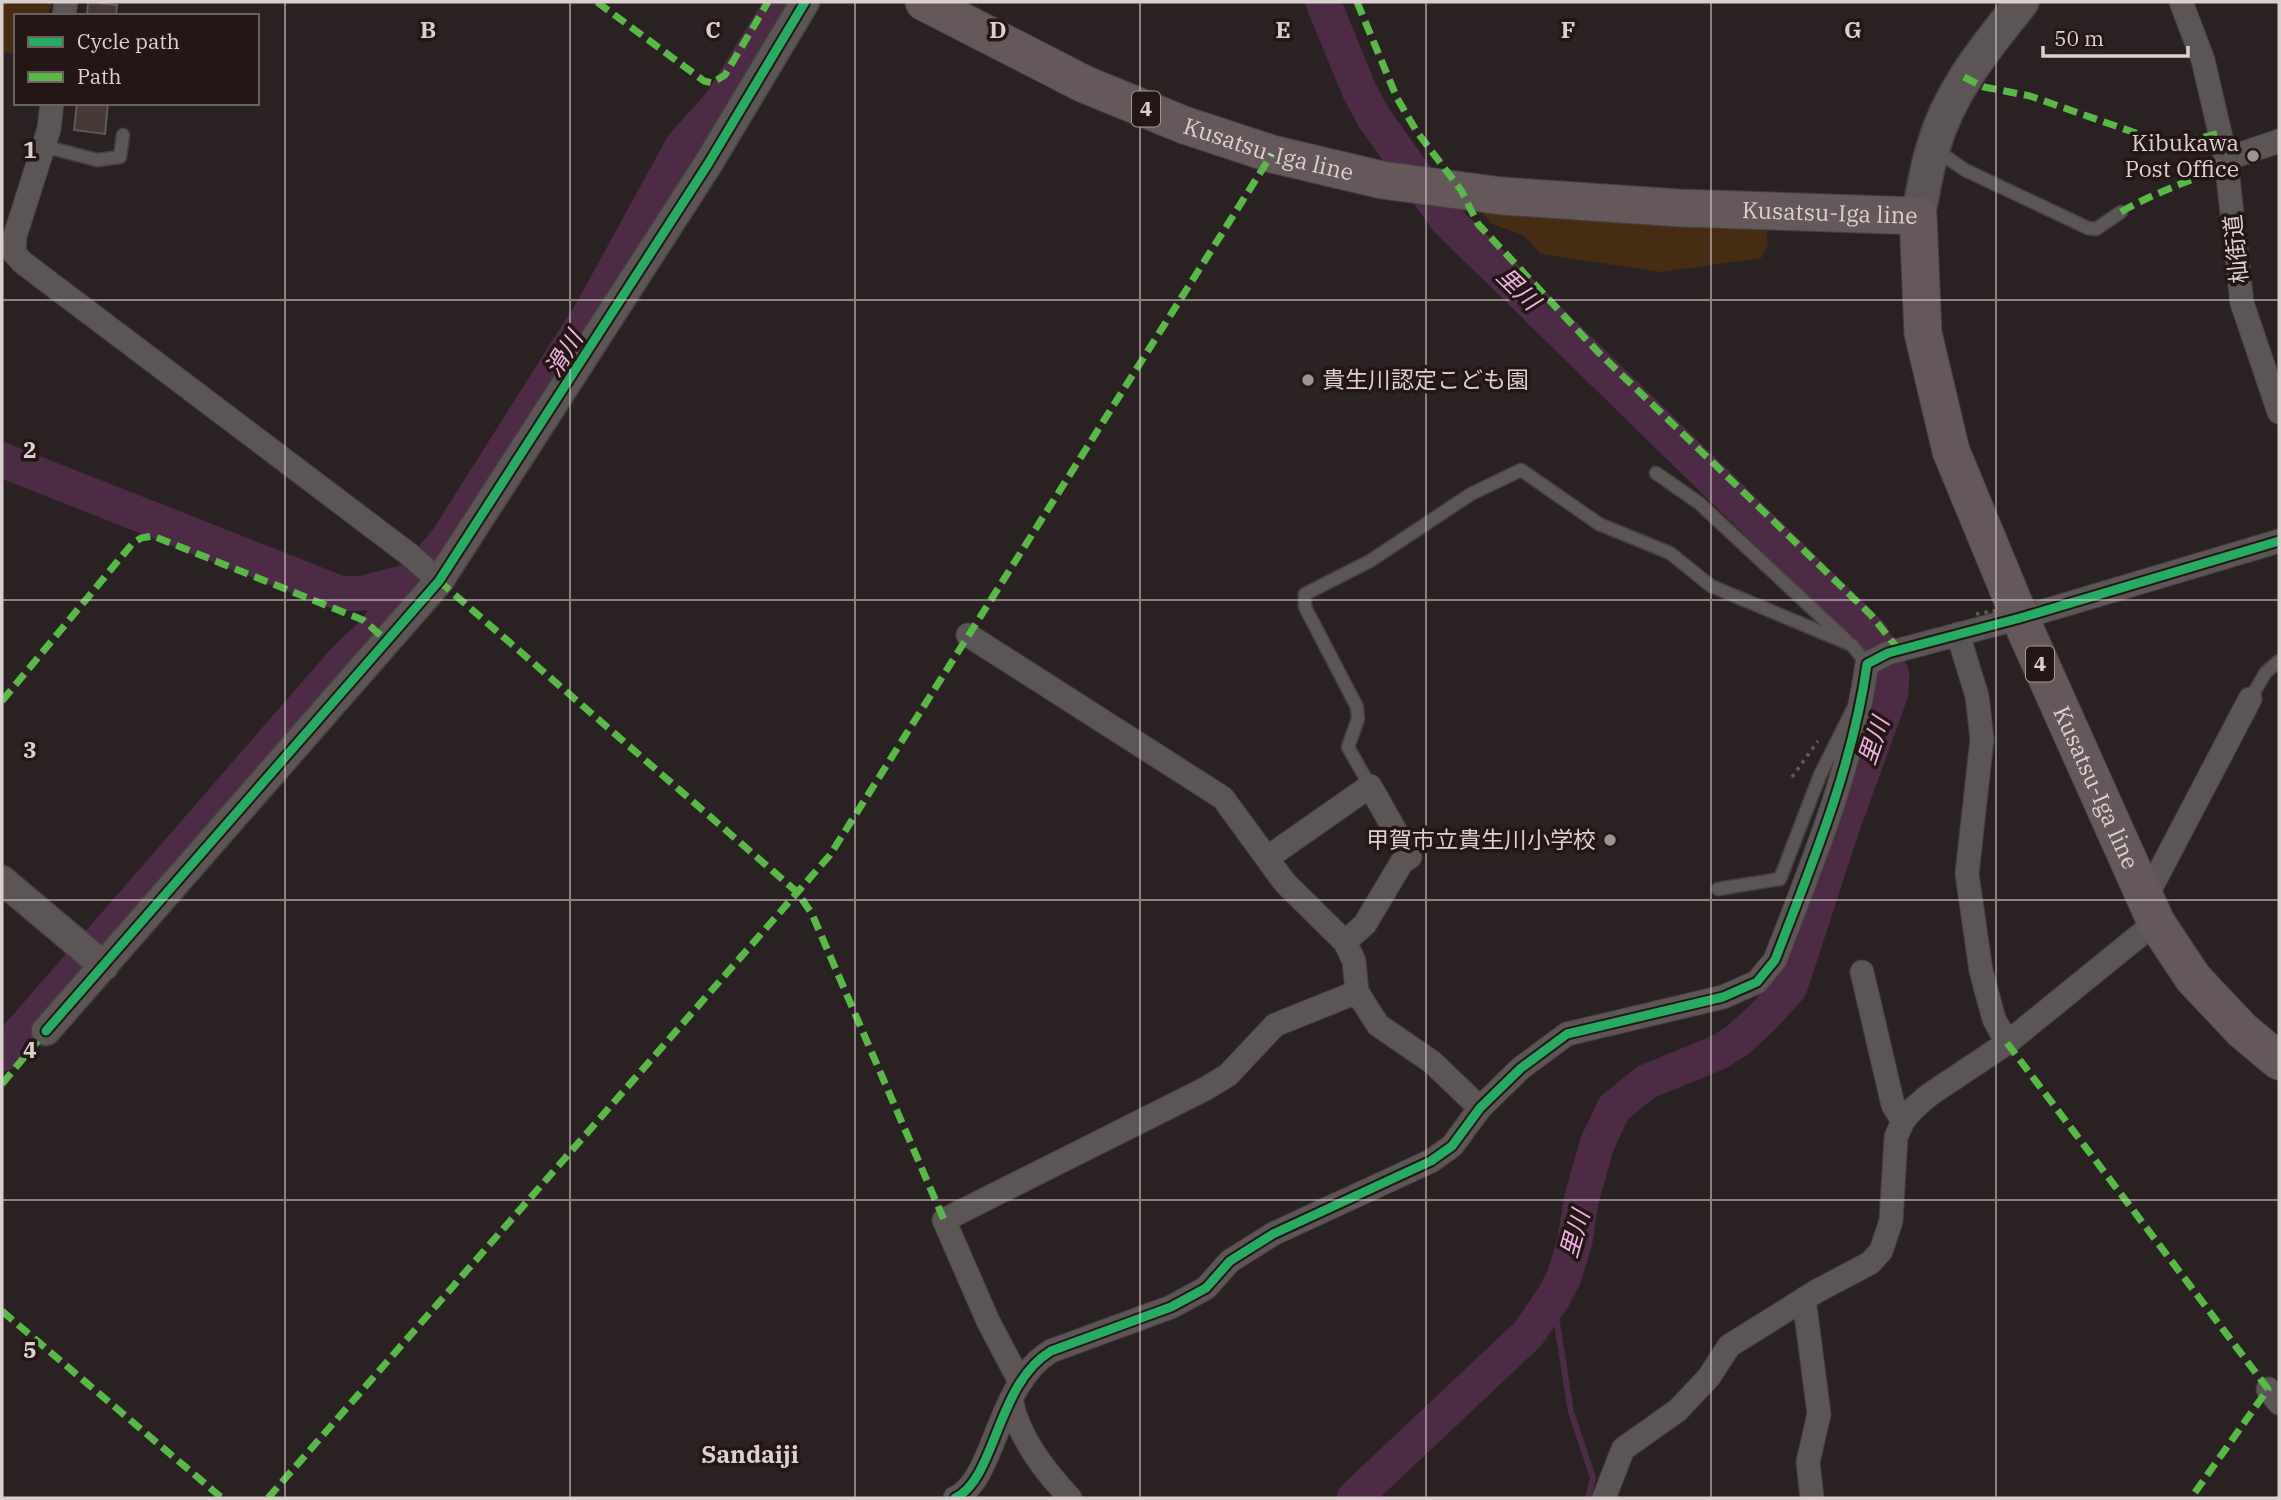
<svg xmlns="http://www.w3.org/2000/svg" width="2281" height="1500" font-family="'IBM Plex Serif','Noto Sans JP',serif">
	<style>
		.green { fill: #452c12 }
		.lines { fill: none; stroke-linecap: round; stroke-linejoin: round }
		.stream { stroke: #4d2a45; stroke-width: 6 }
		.river { stroke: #4d2a45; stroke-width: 35 }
		.building { fill: #463936; stroke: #615a58; stroke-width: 2 }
		.service-casing { stroke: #473f3f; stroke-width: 15 }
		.minor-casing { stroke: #473f3f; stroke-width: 25 }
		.tertiary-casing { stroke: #473f3f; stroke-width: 31 }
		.secondary-casing { stroke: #473f3f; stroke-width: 36 }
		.primary-casing { stroke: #473f3f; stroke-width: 39 }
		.path { stroke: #605a5a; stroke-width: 3.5; stroke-dasharray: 3.5 5; stroke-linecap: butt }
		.service { stroke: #5c5555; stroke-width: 12 }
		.minor { stroke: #5c5555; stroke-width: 23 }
		.tertiary { stroke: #5c5555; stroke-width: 28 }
		.secondary { stroke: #5c5555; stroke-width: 33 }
		.primary { stroke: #64585b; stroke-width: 37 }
		.path-bridge { stroke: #605a5a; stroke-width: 3.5; stroke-dasharray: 3.5 5; stroke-linecap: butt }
		.quiet { stroke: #58b947; stroke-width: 7; stroke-dasharray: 14 7; stroke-linecap: butt }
		.cycleway-casing { stroke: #241615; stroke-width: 13 }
		.cycleway { stroke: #26ab63; stroke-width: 9 }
		.grid { fill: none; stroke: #dbd0cf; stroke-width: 2; stroke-opacity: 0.55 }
		.poi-dot { fill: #9d9392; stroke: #241615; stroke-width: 2.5 }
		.labels { text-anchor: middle; stroke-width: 7; stroke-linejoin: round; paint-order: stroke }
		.shield { fill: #241615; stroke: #a49897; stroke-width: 2 }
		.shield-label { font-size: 21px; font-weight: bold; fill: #dbd0cf }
		.poi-label { font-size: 23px; fill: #dbd0cf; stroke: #241615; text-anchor: end }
		.street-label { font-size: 23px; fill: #dbd0cf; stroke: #241615 }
		.water-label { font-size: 24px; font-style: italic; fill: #f0afe2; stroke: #241615 }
		.neighbourhood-label { font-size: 24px; font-weight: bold; fill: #dbd0cf; stroke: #241615 }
		.grid-label { font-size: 23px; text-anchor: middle; font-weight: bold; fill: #dbd0cf; stroke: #241615; stroke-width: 7; stroke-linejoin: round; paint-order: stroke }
	</style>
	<rect width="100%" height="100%" fill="#2a2222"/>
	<!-- green -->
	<path class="green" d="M 2,2 L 52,2 L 48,16 L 16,16 L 16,54 L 2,52 Z
		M 1480,210 L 1766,226 L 1768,245 L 1761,258 L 1661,272 L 1541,254 L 1523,235 L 1492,224 Z"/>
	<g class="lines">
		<!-- stream -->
		<path class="stream" d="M 1553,1298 L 1571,1412 L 1593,1478 L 1588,1498"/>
		<!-- river -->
		<path class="river" d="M 1323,2 L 1359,90 L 1374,118 L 1447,220 L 1871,634 L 1892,675 L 1891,693 L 1842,828 L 1790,987 L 1764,1016 L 1738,1040 L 1719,1052 L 1646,1082 L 1614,1108 L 1597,1144 L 1581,1201 L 1575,1241 L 1564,1277 L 1553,1298 L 1528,1334 L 1354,1498
			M 2,460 L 342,594 L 364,593 L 413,580 L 447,540 L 593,309 L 683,145 L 721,103 L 783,2
			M 2,1054 L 347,657 L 373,633 L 413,580"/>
	</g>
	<!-- building -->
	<path class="building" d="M 88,2 L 117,5 L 116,16 L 87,16 Z
		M 77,103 L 108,103 L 105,134 L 74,130 Z"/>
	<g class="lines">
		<!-- service casing -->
		<g class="service-casing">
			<path id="service" d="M 43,146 L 97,160 L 120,157 L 123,135
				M 1936,150 L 1965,170 L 2088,228 L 2096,229 L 2121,212
				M 1656,473 L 1699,503 L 1846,640
				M 2250,699 L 2266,672 L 2279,661
				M 1370,786 L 1348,747 L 1358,719 L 1357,707 L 1305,607 L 1305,594 L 1370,561 L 1471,494 L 1521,470 L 1599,524 L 1670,553 L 1711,586 L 1852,645 L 1867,664
				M 1718,889 L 1780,879 L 1820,775 L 1853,709"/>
		</g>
		<!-- minor casing -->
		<g class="minor-casing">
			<path id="minor" d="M 2181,2 L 2203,60 L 2226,159 L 2242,303 L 2279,412
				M 64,16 L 66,2
				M 52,103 L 49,129 L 15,236 L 14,253 L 22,262 L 410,555 L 439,581
				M 2226,159 L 2279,141
				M 1958,634 L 1977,696 L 1982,739 L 1967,874 L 1981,971 L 1994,1019 L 2007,1043
				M 968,635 L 1223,798 L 1285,883 L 1345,942 L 1354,961 L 1357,992 L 1378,1025 L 1432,1062 L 1480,1108
				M 1267,858 L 1370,786 L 1410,857 L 1402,862 L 1365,924 L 1345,942
				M 2140,890 L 2153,884 L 2250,699
				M 1862,972 L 1893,1105 L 1903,1121
				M 1804,1299 L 1819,1414 L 1808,1462 L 1812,1498
				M 1019,1380 L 988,1321 L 944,1220 L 1205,1089 L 1228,1075 L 1275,1025 L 1357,992
				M 2268,1389 L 2279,1403
				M 1011,1399 C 1018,1437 1044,1470 1070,1498
				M 955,1498 C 996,1479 996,1384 1051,1351 L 1171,1307 L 1206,1288 L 1230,1261 L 1273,1234 L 1431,1161 L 1452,1146 L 1480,1108 L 1521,1068 L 1567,1034 L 1723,997 L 1757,982 L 1775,960 C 1812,864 1853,766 1867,664 L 1888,653 L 2020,618 L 2279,541
				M 1604,1498 L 1623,1449 L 1678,1410 L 1709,1377 L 1729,1346 L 1817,1291 L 1870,1263 L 1881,1251 L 1891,1221 L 1896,1137 L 1903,1121 L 1913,1109 L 1929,1095 L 2007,1043 L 2156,922"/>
		</g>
		<!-- tertiary casing -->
		<g class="tertiary-casing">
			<path id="tertiary" d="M 2,880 L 104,966
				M 46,1031 L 439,581 L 708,164 L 805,2"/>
		</g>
		<!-- secondary casing -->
		<g class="secondary-casing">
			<path id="secondary" d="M 1918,216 C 1923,194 1926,170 1933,148 C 1949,91 1986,47 2022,2"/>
		</g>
		<!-- primary casing -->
		<g class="primary-casing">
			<g id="primary">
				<path id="s1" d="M 924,2 L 1084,84 L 1184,125 L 1272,154 L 1382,180 L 1502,196 L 1680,208 L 1918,216 L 1923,333 L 1951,451 L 2020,618 L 2156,922 L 2193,978 L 2242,1030 L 2279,1061"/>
			</g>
		</g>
		<!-- path -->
		<path class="path" d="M 1792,777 L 1818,741"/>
		<!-- service -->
		<use href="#service" class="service"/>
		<!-- minor -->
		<use href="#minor" class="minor"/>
		<!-- tertiary -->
		<use href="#tertiary" class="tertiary"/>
		<!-- secondary -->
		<use href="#secondary" class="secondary"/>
		<!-- primary -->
		<use href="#primary" class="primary"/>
		<!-- path-bridge -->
		<path class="path-bridge" d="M 1976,614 L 2027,605"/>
		<!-- quiet -->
		<path class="quiet" d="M 597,2 L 704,81 L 712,83 L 725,75 L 768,2
			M 1357,2 L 1397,98 L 1417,132 L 1461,190 L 1478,224 L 1598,352 L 1871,615 L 1899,650
			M 1964,77 L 1984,87 L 2030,96 L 2170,145 L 2221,133
			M 2121,212 C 2155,192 2191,181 2227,165
			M 439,581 L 797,892 L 812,914 L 944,1220
			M 2,701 L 132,544 L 141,538 L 153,536 L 363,620 L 386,640
			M 2007,1043 L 2268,1389 L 2191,1498
			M 2,1084 L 46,1031
			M 2,1311 L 222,1498
			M 268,1498 L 830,855 L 1272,154"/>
		<!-- cycleway casing -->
		<g class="cycleway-casing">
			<path id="cycleway" d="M 46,1031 L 439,581 L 708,164 L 805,2
				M 955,1498 C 996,1479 996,1384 1051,1351 L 1171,1307 L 1206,1288 L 1230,1261 L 1273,1234 L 1431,1161 L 1452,1146 L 1480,1108 L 1521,1068 L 1567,1034 L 1723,997 L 1757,982 L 1775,960 C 1812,864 1853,766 1867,664 L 1888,653 L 2020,618 L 2279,541"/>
		</g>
		<!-- cycleway -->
		<use href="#cycleway" class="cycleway"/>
	</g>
	<!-- grid -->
	<path class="grid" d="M 285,2 L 285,1498M 570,2 L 570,1498M 855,2 L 855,1498M 1140,2 L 1140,1498M 1426,2 L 1426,1498M 1711,2 L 1711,1498M 1996,2 L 1996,1498M 2,300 L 2279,300M 2,600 L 2279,600M 2,900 L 2279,900M 2,1200 L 2279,1200"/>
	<!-- markers -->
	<g class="poi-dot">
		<circle cx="2253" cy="156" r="7"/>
		<circle cx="1308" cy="380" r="7"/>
		<circle cx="1610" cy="840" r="7"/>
	</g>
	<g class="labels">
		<!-- shield labels -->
		<g class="shield">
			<rect x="1132" y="91.5" width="28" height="35" rx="5"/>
			<rect x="2026" y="646.5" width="28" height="35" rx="5"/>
		</g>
		<g class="shield-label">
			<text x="1146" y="116">4</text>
			<text x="2040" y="671">4</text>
		</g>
		<!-- poi labels -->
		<g class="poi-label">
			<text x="2239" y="151">Kibukawa<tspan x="2239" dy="26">Post Office</tspan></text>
			<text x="1322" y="388" text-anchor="start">貴生川認定こども園</text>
			<text x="1596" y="848">甲賀市立貴生川小学校</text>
		</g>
		<!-- street labels -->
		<g class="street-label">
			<text dy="8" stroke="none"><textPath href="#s1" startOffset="376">Kusatsu-Iga line</textPath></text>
			<text dy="8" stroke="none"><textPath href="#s1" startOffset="943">Kusatsu-Iga line</textPath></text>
			<text transform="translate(2236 249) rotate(-96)" y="8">杣街道</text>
			<text dy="8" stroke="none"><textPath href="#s1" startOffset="1636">Kusatsu-Iga line</textPath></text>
		</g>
		<!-- water labels -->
		<g class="water-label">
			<text transform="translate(1518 289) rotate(44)" y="8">里川</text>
			<text transform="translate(564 354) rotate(-58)" y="8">滑川</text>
			<text transform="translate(1874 741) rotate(-71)" y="8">里川</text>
			<text transform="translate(1575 1234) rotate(-74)" y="8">里川</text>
		</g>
		<!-- neighbourhood labels -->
		<g class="neighbourhood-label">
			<text x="750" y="1463">Sandaiji</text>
		</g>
	</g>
	<g class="grid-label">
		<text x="428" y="38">B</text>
		<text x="713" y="38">C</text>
		<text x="998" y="38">D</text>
		<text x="1283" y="38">E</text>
		<text x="1568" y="38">F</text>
		<text x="1853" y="38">G</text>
		<text x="30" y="158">1</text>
		<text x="30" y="458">2</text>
		<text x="30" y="758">3</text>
		<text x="30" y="1058">4</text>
		<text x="30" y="1358">5</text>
	</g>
	<!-- border -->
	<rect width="2281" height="1500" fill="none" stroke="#dbd0cf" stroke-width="7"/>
	<!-- legend -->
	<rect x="14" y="14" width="245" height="91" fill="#241615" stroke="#6d605f" stroke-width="2"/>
	<rect x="28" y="37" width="35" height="10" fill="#26ab63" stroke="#6d605f" stroke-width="2"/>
	<text x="77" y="49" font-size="21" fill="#dbd0cf">Cycle path</text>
	<rect x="28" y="72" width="35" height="10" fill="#58b947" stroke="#6d605f" stroke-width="2"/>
	<text x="77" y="84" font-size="21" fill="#dbd0cf">Path</text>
	<!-- scale -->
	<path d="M2043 46v10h145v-10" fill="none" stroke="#dbd0cf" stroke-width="3.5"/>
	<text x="2054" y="46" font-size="21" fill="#dbd0cf" stroke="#241615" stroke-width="5" paint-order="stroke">50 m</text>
</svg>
